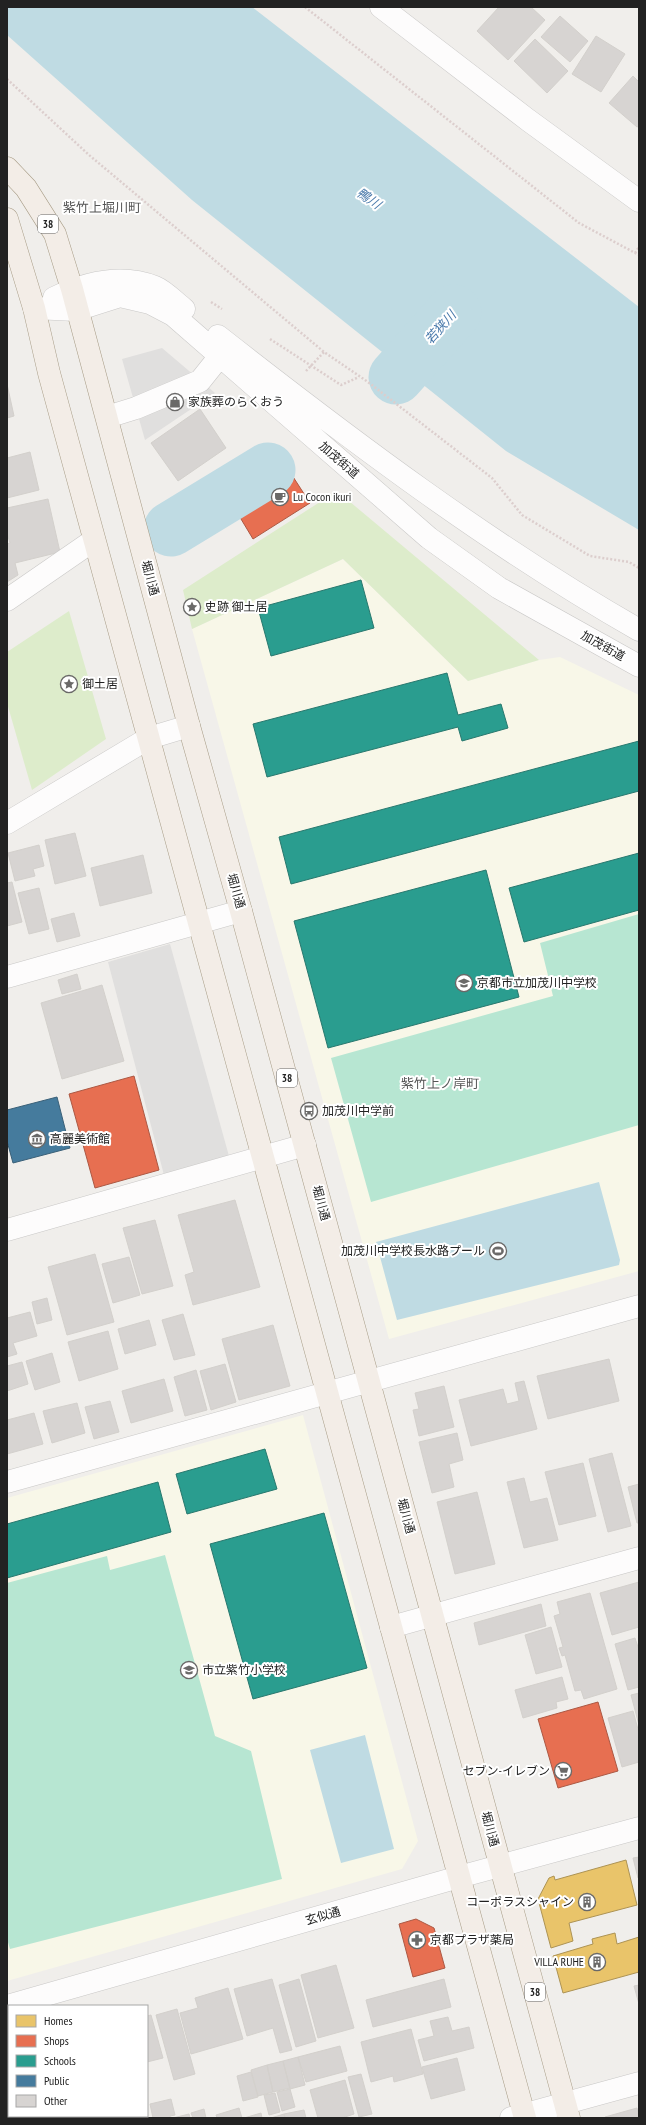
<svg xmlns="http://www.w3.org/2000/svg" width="646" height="2125" font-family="'PT Sans Narrow','Noto Sans JP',sans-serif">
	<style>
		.education { fill: #f8f7e8 }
		.grass { fill: #ddeccb }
		.pitch { fill: #b7e6d2 }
		.parking { fill: #e0dfde }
		.water { fill: #bfdbe3 }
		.homes { fill: #e9c46a; stroke: #ad9354 }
		.shops { fill: #e76f51; stroke: #ac5843 }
		.schools { fill: #2a9d8f; stroke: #28786e }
		.public { fill: #457b9d; stroke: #3a6078 }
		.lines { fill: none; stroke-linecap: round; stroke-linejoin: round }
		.river { stroke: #bfdbe3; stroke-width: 55 }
		.building { fill: #d7d4d2; stroke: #d3d0cc }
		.minor-casing { stroke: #c9c8c7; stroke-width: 23 }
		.major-casing { stroke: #a79c86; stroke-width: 23 }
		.path { stroke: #dccecd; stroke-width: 2.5; stroke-dasharray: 2 2; stroke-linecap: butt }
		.minor { stroke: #fdfcfc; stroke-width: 22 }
		.major { stroke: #f3ede7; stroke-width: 22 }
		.labels { text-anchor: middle; stroke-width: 4; stroke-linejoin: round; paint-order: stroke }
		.shield { fill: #fff; stroke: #646464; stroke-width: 1 }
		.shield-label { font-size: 11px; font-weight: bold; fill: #222 }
		.poi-label { font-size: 12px; fill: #222; stroke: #fff; text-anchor: start }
		.street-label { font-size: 12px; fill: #222; stroke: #fff }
		.water-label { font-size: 13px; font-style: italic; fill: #4a7aab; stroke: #fff }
		.neighbourhood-label { font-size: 13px; fill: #555; stroke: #fff }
	</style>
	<rect width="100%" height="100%" fill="#f0eeeb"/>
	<!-- education -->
	<path class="education" d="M 343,559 L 468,681 L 539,660 L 560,657 L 639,695 L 639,1271 L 389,1339 L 192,629 Z
		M 303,1415 L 418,1841 L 402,1869 L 7,1981 L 7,1498 Z"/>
	<!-- grass -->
	<path class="grass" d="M 337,491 L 539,660 L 468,681 L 343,559 L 192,629 L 183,590 Z
		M 69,611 L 106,739 L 32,790 L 7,703 L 7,652 Z"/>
	<!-- pitch -->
	<path class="pitch" d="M 639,914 L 639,1125 L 371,1202 L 331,1058 L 553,996 L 540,943 Z
		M 165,1555 L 215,1736 L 251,1751 L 282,1879 L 10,1949 L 7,1939 L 7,1583 L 107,1556 L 110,1570 Z"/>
	<!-- parking -->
	<path class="parking" d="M 162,348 L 215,393 L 145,440 L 122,359 Z
		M 170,944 L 229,1156 L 164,1175 L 108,962 Z"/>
	<!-- water -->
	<path class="water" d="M 7,7 L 252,7 L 639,307 L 639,530 L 506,451 L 192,200 L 7,35 Z
		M 599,1182 L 620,1260 L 619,1265 L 397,1320 L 376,1242 Z
		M 365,1735 L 394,1849 L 341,1863 L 310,1750 Z"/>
	<!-- homes -->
	<path class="homes" d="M 626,1860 L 637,1905 L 569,1923 L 573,1941 L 551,1948 L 538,1899 L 549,1878 L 554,1876 L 555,1880 Z
		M 615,1933 L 617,1944 L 639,1937 L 639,1972 L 563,1993 L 553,1956 L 593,1944 L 592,1939 Z"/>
	<!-- shops -->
	<path class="shops" d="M 288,469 L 310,503 L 253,539 L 232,504 Z
		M 134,1076 L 159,1170 L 95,1188 L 69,1094 Z
		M 598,1702 L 618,1771 L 558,1788 L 538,1719 Z
		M 416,1919 L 434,1928 L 445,1968 L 413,1977 L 399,1924 Z"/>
	<!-- schools -->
	<path class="schools" d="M 361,580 L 374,628 L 271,656 L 258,608 Z
		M 447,673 L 458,715 L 501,704 L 508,728 L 462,741 L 458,727 L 267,777 L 253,724 Z
		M 639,741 L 639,791 L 291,884 L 279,837 Z
		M 639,853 L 639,910 L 524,942 L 509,888 Z
		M 486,870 L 519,997 L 328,1048 L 294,921 Z
		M 265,1449 L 277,1489 L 187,1514 L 176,1474 Z
		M 158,1482 L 171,1532 L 7,1578 L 7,1524 Z
		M 324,1513 L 367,1668 L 253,1699 L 210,1544 Z"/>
	<!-- public -->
	<path class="public" d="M 57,1097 L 70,1148 L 13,1163 L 7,1141 L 7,1110 Z"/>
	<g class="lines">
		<!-- river -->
		<path class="river" d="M 396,377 L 454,312
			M 171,529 L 268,470"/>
	</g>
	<!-- building -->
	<path class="building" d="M 499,7 L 531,7 L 545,20 L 508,60 L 477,31 Z
		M 560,16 L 588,41 L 570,62 L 541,37 Z
		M 596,36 L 625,54 L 601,92 L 572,74 Z
		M 535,39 L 568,71 L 547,93 L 514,61 Z
		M 633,76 L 639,82 L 639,126 L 637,127 L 609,103 Z
		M 7,384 L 14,416 L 7,418 Z
		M 200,409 L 226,448 L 178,481 L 151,443 Z
		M 30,452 L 39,490 L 7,498 L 7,458 Z
		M 48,499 L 60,552 L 15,563 L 18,575 L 7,582 L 7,544 L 10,543 L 7,533 L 7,508 Z
		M 75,833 L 86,876 L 55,884 L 45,840 Z
		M 39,845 L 44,866 L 33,869 L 35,876 L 15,881 L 8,853 Z
		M 143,855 L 152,893 L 100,906 L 91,868 Z
		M 12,882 L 22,922 L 7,926 L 7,883 Z
		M 39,888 L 49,929 L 29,934 L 18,893 Z
		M 74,913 L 80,936 L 57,942 L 51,919 Z
		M 77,974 L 81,989 L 62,994 L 58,980 Z
		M 102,985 L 124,1061 L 62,1079 L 41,1003 Z
		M 235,1200 L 260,1287 L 193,1305 L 185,1275 L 194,1272 L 178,1215 Z
		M 155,1220 L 173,1286 L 142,1294 L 123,1228 Z
		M 95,1254 L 114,1322 L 67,1335 L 48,1267 Z
		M 129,1257 L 140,1295 L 113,1303 L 102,1264 Z
		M 47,1298 L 52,1320 L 37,1324 L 32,1302 Z
		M 30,1312 L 37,1336 L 13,1343 L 17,1354 L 7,1357 L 7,1318 Z
		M 183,1314 L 195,1355 L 174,1360 L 162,1320 Z
		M 149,1320 L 156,1345 L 125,1354 L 118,1329 Z
		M 273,1325 L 290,1386 L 239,1400 L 222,1339 Z
		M 108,1331 L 118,1369 L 79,1381 L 68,1342 Z
		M 52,1353 L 60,1382 L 35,1390 L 26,1361 Z
		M 609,1359 L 619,1401 L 548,1419 L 537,1376 Z
		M 22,1362 L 28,1384 L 7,1391 L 7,1366 Z
		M 225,1364 L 236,1402 L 211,1410 L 200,1371 Z
		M 196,1370 L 207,1410 L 185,1416 L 174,1377 Z
		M 164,1379 L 173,1411 L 131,1423 L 122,1391 Z
		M 524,1381 L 537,1429 L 471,1446 L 459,1400 L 503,1389 L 507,1404 L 519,1401 L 515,1383 Z
		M 444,1386 L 454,1427 L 419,1436 L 413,1410 L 419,1409 L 415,1393 Z
		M 110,1401 L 119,1432 L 94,1439 L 85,1407 Z
		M 77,1403 L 85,1433 L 52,1443 L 43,1411 Z
		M 34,1413 L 43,1444 L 7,1454 L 7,1420 Z
		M 457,1433 L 463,1460 L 449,1464 L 454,1487 L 432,1493 L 419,1442 Z
		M 612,1453 L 631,1526 L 608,1532 L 589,1459 Z
		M 583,1463 L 596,1516 L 559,1525 L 545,1472 Z
		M 524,1478 L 530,1502 L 547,1498 L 558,1540 L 524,1548 L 507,1482 Z
		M 639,1484 L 639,1523 L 637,1523 L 628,1487 Z
		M 477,1492 L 495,1564 L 455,1574 L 437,1502 Z
		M 639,1582 L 639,1627 L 612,1635 L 600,1593 Z
		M 590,1593 L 617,1689 L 584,1699 L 581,1690 L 575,1691 L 565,1655 L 562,1656 L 559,1648 L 563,1647 L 554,1616 L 560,1614 L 557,1602 Z
		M 541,1604 L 546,1626 L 479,1645 L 474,1623 Z
		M 551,1627 L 562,1667 L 536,1674 L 525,1635 Z
		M 635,1638 L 639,1650 L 639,1687 L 628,1690 L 615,1644 Z
		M 562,1677 L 568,1699 L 556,1702 L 557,1708 L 523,1718 L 515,1690 Z
		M 639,1693 L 639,1725 L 631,1695 Z
		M 633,1711 L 639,1733 L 639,1762 L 622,1767 L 608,1718 Z
		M 639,1857 L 639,1877 L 638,1878 L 633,1858 Z
		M 336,1965 L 354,2028 L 318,2038 L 301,1975 Z
		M 272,1979 L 292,2050 L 280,2053 L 273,2028 L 247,2036 L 234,1989 Z
		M 299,1979 L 316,2041 L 296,2047 L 279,1985 Z
		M 444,1979 L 451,2007 L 373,2027 L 366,2000 Z
		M 639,1985 L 639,2004 L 634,1986 Z
		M 228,1988 L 243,2039 L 191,2054 L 180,2013 L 198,2008 L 195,1998 Z
		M 177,2009 L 195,2074 L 174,2080 L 156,2015 Z
		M 151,2015 L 163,2058 L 147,2062 L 147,2016 Z
		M 448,2017 L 452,2031 L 469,2027 L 474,2048 L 424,2061 L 418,2040 L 434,2036 L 430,2021 Z
		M 411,2029 L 423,2074 L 394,2082 L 393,2076 L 371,2082 L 361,2042 Z
		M 7,2036 L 9,2036 L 8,2106 L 7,2102 Z
		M 340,2046 L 347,2071 L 306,2082 L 298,2057 Z
		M 298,2057 L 305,2085 L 290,2089 L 283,2061 Z
		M 457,2058 L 465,2090 L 431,2099 L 422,2067 Z
		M 283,2061 L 290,2088 L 273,2092 L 267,2065 Z
		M 267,2065 L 273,2092 L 258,2096 L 251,2070 Z
		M 251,2072 L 258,2097 L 243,2101 L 237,2076 Z
		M 361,2074 L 372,2114 L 359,2117 L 348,2077 Z
		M 345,2080 L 354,2114 L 342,2118 L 318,2118 L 310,2090 Z
		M 290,2089 L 295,2107 L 282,2111 L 277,2092 Z
		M 275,2093 L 280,2112 L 269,2115 L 264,2095 Z
		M 171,2099 L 175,2115 L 170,2116 L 170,2118 L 153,2118 L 150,2104 Z
		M 239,2108 L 242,2118 L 217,2118 L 216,2115 Z
		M 637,2108 L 639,2118 L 605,2118 L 605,2117 Z
		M 204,2109 L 206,2118 L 193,2118 L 191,2113 Z
		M 304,2110 L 306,2118 L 285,2118 L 284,2114 Z
		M 261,2113 L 262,2118 L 244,2118 Z
		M 189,2114 L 190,2118 L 173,2118 Z
		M 284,2114 L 285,2118 L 271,2118 Z
		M 59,2116 L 82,2116 L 59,2118 Z"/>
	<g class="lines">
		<!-- minor casing -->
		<g class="minor-casing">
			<path id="minor" d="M 381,7 L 528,120 L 639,201
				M 54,298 C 85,283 122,274 155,287 C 165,291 176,303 184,309
				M 34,308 L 76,310 L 120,296 L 150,303 L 173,315 L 429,538 L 499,588 L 639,666
				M 218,336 C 352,441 490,545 639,630
				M 107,417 L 136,408 L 200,381 L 220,356
				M 7,600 L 94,540
				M 7,823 L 149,738 L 189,726
				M 7,977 L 241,911
				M 7,1230 L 305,1145
				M 7,1482 L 639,1306
				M 391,1627 L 639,1558
				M 7,2006 L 459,1877 L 639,1828
				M 511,2118 L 639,2083"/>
		</g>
		<!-- major casing -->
		<g class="major-casing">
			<path id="major" d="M 7,168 L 26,188 L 55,234 L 72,289 L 189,726 L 241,911 L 569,2118
				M 7,219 L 34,308 L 49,373 L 525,2118"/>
		</g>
		<!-- path -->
		<path class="path" d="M 305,7 L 579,223 L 639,255
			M 7,79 L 89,155 L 324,352 L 368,382 L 492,478 L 522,515 L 590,556 L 629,562 L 639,568
			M 635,253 L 639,247
			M 211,302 L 222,309
			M 270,339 L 341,385 L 359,377
			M 306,371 L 324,352"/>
		<!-- minor -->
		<use href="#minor" class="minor"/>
		<!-- major -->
		<use href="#major" class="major"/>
	</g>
	<!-- icons -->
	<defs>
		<g id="shop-ring" transform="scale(0.9)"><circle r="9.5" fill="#fff" stroke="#6a6968" stroke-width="1.5"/><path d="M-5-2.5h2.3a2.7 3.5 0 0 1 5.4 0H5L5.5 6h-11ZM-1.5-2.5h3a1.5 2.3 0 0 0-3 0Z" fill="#6a6968"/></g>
		<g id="cafe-ring" transform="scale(0.9)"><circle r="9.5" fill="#fff" stroke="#6a6968" stroke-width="1.5"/><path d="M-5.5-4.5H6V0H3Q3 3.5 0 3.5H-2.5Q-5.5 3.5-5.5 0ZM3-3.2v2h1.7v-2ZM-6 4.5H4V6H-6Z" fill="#6a6968"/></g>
		<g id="sight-ring" transform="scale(0.9)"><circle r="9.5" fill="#fff" stroke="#6a6968" stroke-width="1.5"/><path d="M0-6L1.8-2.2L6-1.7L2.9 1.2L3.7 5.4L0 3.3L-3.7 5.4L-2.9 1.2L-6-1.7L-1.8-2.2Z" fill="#6a6968"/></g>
		<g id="school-ring" transform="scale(0.9)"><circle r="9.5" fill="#fff" stroke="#6a6968" stroke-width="1.5"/><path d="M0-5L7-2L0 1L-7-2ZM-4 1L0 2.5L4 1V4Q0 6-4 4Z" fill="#6a6968"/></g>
		<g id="bus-ring" transform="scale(0.9)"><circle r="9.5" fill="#fff" stroke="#6a6968" stroke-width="1.5"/><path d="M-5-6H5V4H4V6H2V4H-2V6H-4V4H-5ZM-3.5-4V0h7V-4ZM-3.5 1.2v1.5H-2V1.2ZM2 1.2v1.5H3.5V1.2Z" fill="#6a6968"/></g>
		<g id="museum-ring" transform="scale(0.9)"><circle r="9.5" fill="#fff" stroke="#6a6968" stroke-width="1.5"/><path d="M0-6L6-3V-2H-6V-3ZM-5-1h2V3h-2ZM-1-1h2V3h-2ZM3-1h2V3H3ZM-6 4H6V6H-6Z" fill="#6a6968"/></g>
		<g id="stadium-ring" transform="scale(0.9)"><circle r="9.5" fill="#fff" stroke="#6a6968" stroke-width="1.5"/><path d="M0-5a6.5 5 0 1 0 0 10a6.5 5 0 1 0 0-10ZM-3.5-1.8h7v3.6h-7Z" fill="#6a6968"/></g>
		<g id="supermarket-ring" transform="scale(0.9)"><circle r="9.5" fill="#fff" stroke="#6a6968" stroke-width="1.5"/><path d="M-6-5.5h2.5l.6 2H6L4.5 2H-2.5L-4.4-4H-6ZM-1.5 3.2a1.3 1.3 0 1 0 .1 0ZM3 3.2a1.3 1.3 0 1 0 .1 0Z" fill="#6a6968"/></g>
		<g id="building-ring" transform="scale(0.9)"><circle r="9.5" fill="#fff" stroke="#6a6968" stroke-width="1.5"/><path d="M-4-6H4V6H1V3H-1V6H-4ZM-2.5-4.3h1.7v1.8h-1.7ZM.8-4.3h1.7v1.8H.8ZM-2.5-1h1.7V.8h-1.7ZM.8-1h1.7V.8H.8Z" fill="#6a6968"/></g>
		<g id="pharmacy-ring" transform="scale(0.9)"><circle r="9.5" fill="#fff" stroke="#6a6968" stroke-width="1.5"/><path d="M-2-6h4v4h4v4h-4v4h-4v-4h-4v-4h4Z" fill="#6a6968"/></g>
	</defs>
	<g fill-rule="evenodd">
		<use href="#shop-ring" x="175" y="402"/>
		<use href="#cafe-ring" x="280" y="497"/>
		<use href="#sight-ring" x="192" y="607"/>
		<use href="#sight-ring" x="69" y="684"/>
		<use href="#school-ring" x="464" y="983"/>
		<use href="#bus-ring" x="309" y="1111"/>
		<use href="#museum-ring" x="37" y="1139"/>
		<use href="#stadium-ring" x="498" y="1251"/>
		<use href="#school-ring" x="189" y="1670"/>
		<use href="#supermarket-ring" x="563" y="1771"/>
		<use href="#building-ring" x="587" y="1902"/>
		<use href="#pharmacy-ring" x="417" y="1940"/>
		<use href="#building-ring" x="597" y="1962"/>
	</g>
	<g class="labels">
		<!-- shield labels -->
		<g class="shield">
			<rect x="38" y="215" width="20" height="18" rx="3"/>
			<rect x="277" y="1069" width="20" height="18" rx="3"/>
			<rect x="525" y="1983" width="20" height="18" rx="3"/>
		</g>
		<g class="shield-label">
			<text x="48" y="228">38</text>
			<text x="287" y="1082">38</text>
			<text x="535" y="1996">38</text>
		</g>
		<!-- poi labels -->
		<g class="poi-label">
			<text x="188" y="406">家族葬のらくおう</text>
			<text x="293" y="501">Lu Cocon ikuri</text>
			<text x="205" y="611">史跡 御土居</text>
			<text x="82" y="688">御土居</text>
			<text x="477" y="987">京都市立加茂川中学校</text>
			<text x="322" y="1115">加茂川中学前</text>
			<text x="50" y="1143">高麗美術館</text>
			<text x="485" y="1255" text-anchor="end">加茂川中学校長水路プール</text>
			<text x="202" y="1674">市立紫竹小学校</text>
			<text x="550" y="1775" text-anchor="end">セブン-イレブン</text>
			<text x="574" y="1906" text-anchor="end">コーポラスシャイン</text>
			<text x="430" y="1944">京都プラザ薬局</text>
			<text x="584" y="1966" text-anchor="end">VILLA RUHE</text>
		</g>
		<!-- street labels -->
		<g class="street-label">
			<text transform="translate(339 460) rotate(41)" y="4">加茂街道</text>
			<text transform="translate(150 578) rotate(75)" y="4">堀川通</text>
			<text transform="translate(603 646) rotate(29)" y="4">加茂街道</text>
			<text transform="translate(236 891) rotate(74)" y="4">堀川通</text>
			<text transform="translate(321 1203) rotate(75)" y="4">堀川通</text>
			<text transform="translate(406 1516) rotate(75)" y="4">堀川通</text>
			<text transform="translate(490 1829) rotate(75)" y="4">堀川通</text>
			<text transform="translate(323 1916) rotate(-16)" y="4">玄似通</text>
		</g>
		<!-- water labels -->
		<g class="water-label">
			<text transform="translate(369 198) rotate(35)" y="5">鴨川</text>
			<text transform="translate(440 327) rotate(-48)" y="5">若狭川</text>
		</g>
		<!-- neighbourhood labels -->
		<g class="neighbourhood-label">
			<text x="102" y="212">紫竹上堀川町</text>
			<text x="440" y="1088">紫竹上ノ岸町</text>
		</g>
	</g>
	<!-- border -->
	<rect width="646" height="2125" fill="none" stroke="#222222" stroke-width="16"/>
	<!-- legend -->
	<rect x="8" y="2005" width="140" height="112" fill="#ffffff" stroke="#a7a7a7"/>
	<rect x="16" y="2015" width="20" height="12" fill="#e9c46a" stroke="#a7a7a7"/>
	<text x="44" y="2025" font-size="12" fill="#222222">Homes</text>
	<rect x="16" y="2035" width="20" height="12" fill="#e76f51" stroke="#a7a7a7"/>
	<text x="44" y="2045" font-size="12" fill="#222222">Shops</text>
	<rect x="16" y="2055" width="20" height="12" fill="#2a9d8f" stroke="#a7a7a7"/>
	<text x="44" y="2065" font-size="12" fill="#222222">Schools</text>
	<rect x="16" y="2075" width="20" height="12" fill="#457b9d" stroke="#a7a7a7"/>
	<text x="44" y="2085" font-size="12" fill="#222222">Public</text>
	<rect x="16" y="2095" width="20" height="12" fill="#d7d4d2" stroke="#a7a7a7"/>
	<text x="44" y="2105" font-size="12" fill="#222222">Other</text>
</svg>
